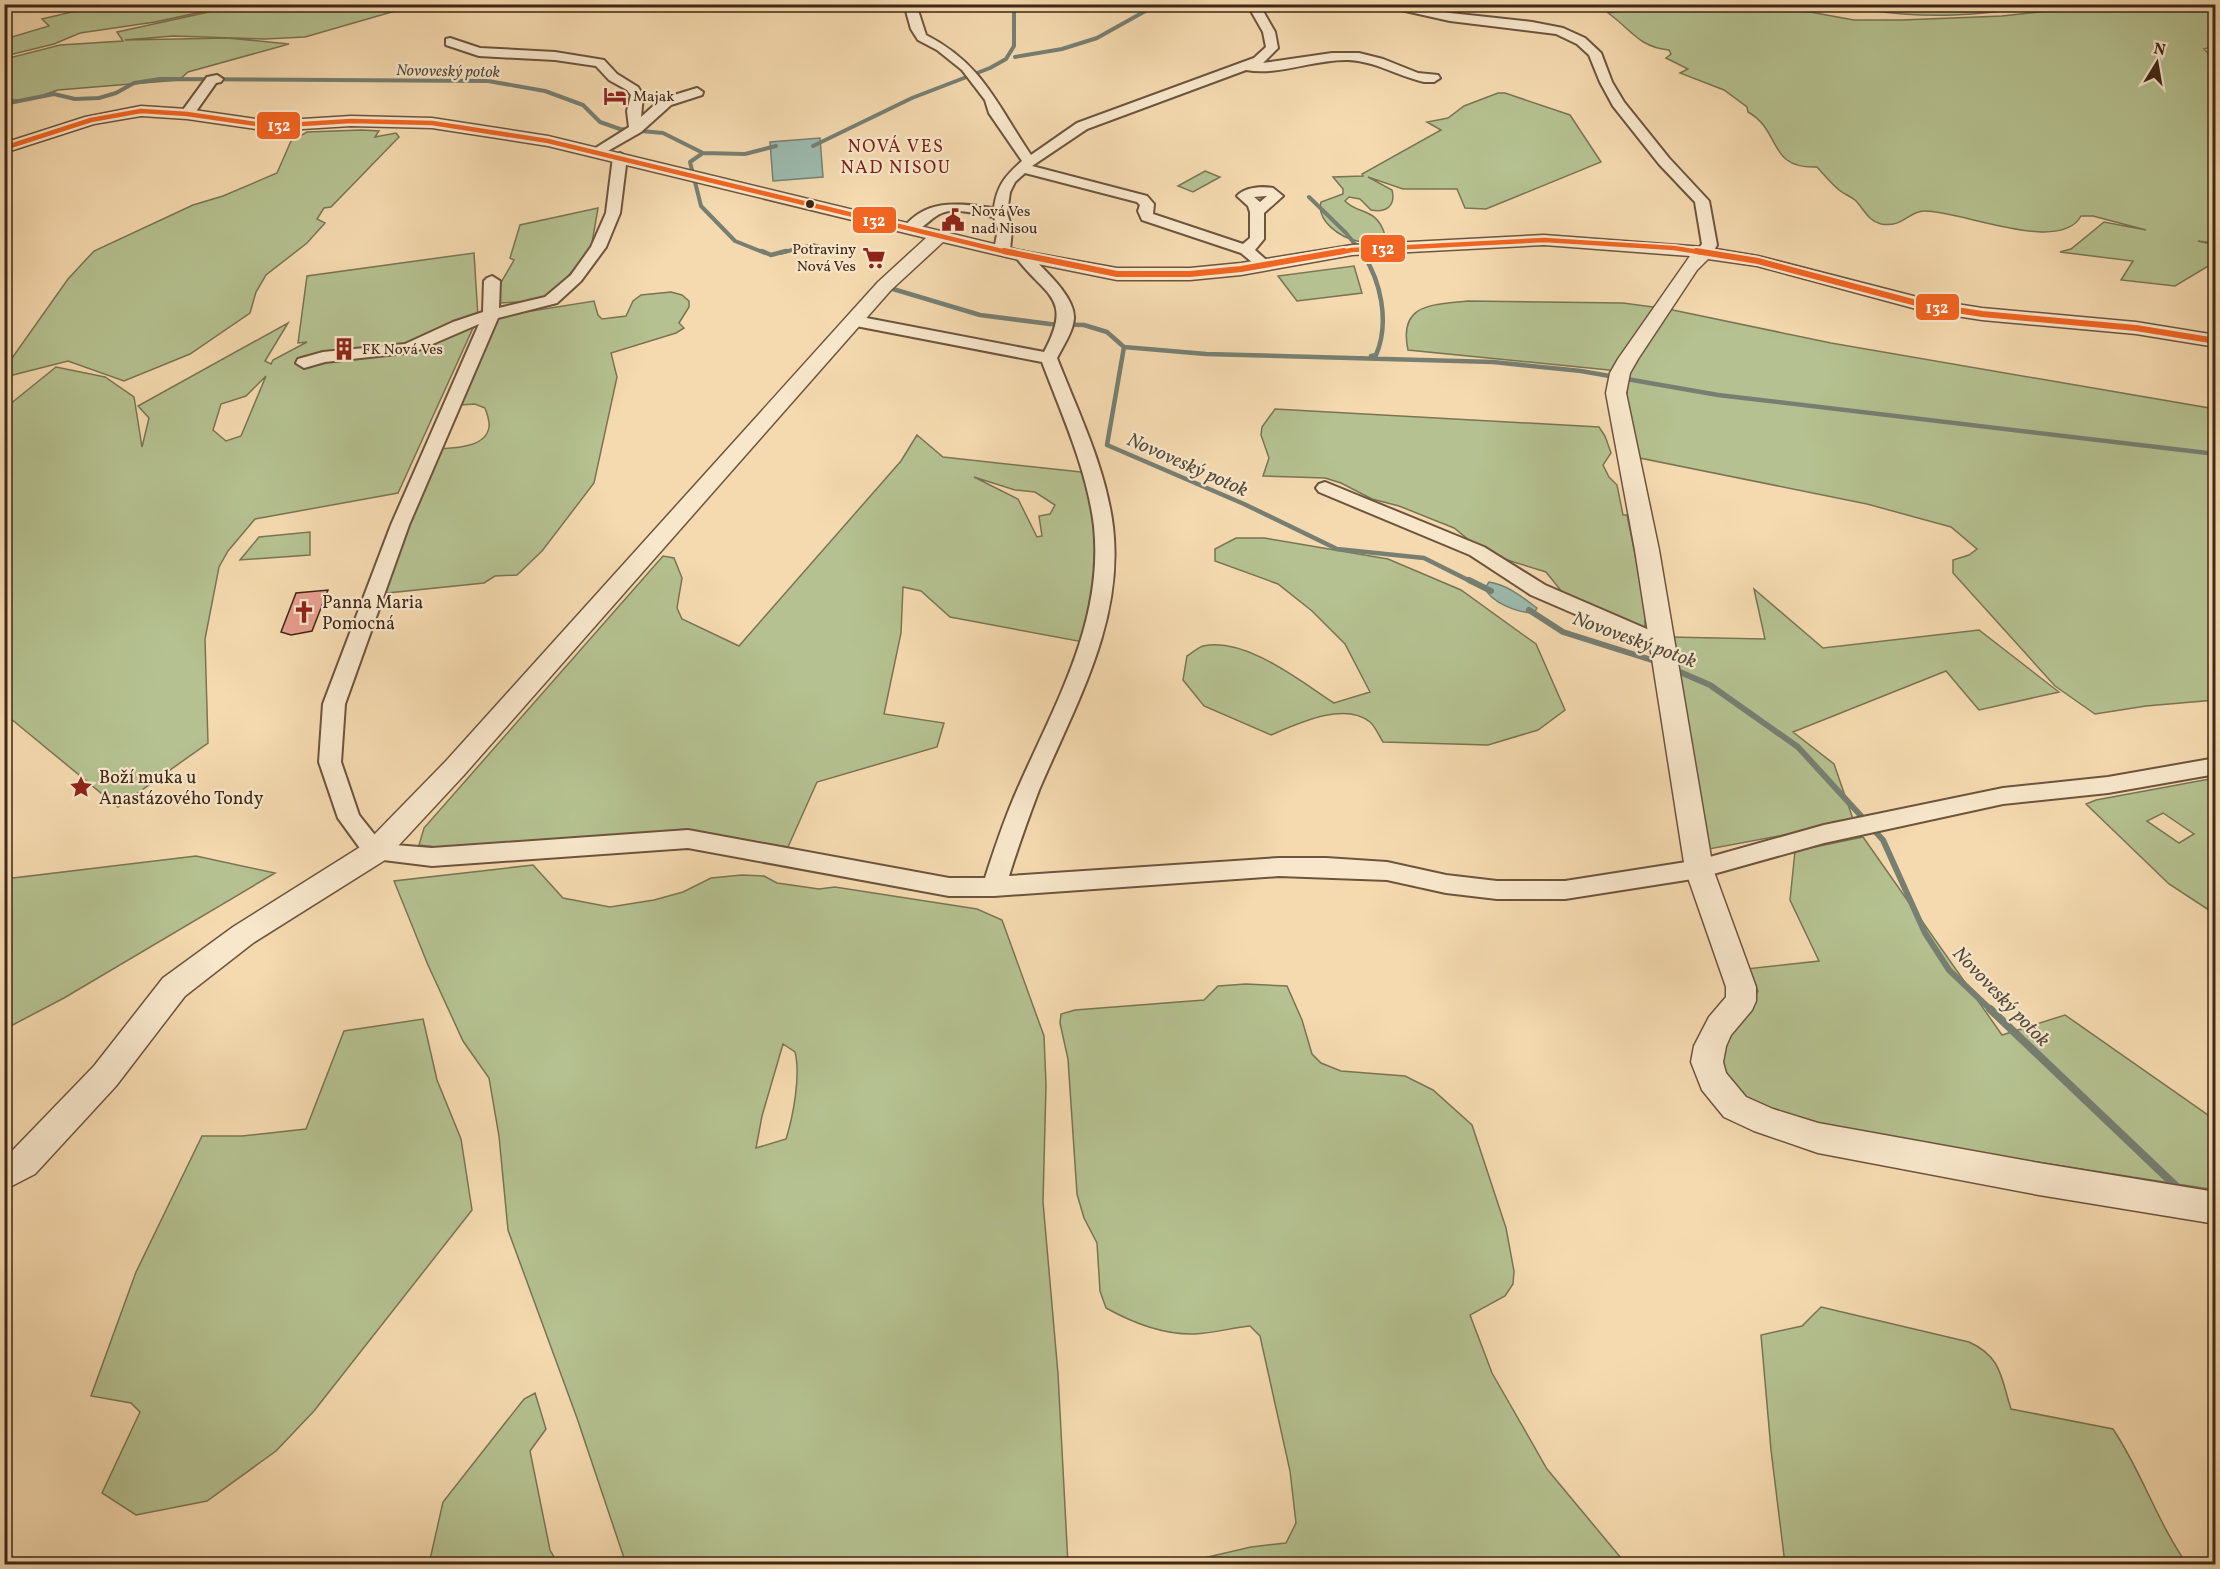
<svg xmlns="http://www.w3.org/2000/svg" width="2220" height="1569" font-family="Vollkorn,serif">
	<style>
		.green { fill: #b5c190; stroke: #7a7454; stroke-width: 1.5; fill-rule: evenodd }
		.water { fill: #9cbaae; stroke: #767f72; stroke-width: 1.5 }
		.lines { fill: none; stroke-linecap: round; stroke-linejoin: round }
		.stream-far3 { stroke: #767f72; stroke-width: 4 }
		.stream-far2 { stroke: #767f72; stroke-width: 4.5 }
		.stream-far1 { stroke: #767f72; stroke-width: 6 }
		.stream { stroke: #767f72; stroke-width: 8 }
		.building { fill: #e79d8e; stroke: #3e2717; stroke-width: 1.5 }
		.minor-casing { stroke: #6c543d; stroke-width: 4 }
		.tertiary-casing { stroke: #6c543d; stroke-width: 3 }
		.minor { fill: #f8e7cb; fill-rule: evenodd }
		.tertiary { fill: #f8e7cb; fill-rule: evenodd }
		.bus-1-far1-casing { stroke: #f8e7cb; stroke-width: 8 }
		.bus-1-casing { stroke: #f8e7cb; stroke-width: 10 }
		.bus-1-far1 { stroke: #f26522; stroke-width: 4.5 }
		.bus-1 { stroke: #f26522; stroke-width: 6 }
		.bus-dot { fill: #3e2717; stroke: #f8e7cb; stroke-width: 2 }
		.labels { text-anchor: middle; stroke-width: 4.5; stroke-linejoin: round; paint-order: stroke }
		.far-poi-label { font-size: 15px; fill: #3e2717; stroke: #f8e7cb; text-anchor: start }
		.far-water-label { font-size: 16px; font-style: italic; fill: #564c3d; stroke: #f8e7cb }
		.far-quarter-label { font-size: 18px; letter-spacing: 1.5px; fill: #7a1f14; stroke: #f8e7cb }
		.poi-label { font-size: 18px; fill: #3e2717; stroke: #f8e7cb; text-anchor: start }
		.water-label { font-size: 20px; font-style: italic; fill: #564c3d; stroke: #f8e7cb }
		.line-badge { stroke: #f8e7cb; stroke-width: 2 }
		.badge-label { font-size: 16px; text-anchor: middle; font-weight: bold; fill: #fff }
	</style>
	<rect width="100%" height="100%" fill="#f5daaf"/>
	<filter id="stains"><feTurbulence type="fractalNoise" baseFrequency=".00333" numOctaves="4"/><feColorMatrix values="0 0 0 0 .2 0 0 0 0 .09 0 0 0 0 .02 0 0 0 .5 -.17"/></filter>
	<radialGradient id="worn" r=".72"><stop offset=".6" stop-color="#630" stop-opacity="0"/><stop offset="1" stop-color="#630" stop-opacity=".3"/></radialGradient>
	<!-- green -->
	<path class="green" d="M 102,5 L 102,4 L 234,5 L 155,22 L 80,33 L 54,44 L 5,56 L 5,39 L 49,26 L 42,19 Z
		M 241,5 L 416,5 L 305,37 L 265,39 L 173,36 L 125,40 L 227,38 L 289,44 L 188,72 L 179,80 L 58,90 L 29,100 L 5,100 L 5,59 L 60,45 L 123,41 L 117,32 Z
		M 1862,5 L 2039,5 C 1980,16 1928,19 1868,10 Z
		M 2106,5 L 2215,5 L 2215,46 L 2204,49 L 2213,58 L 2209,51 L 2215,49 L 2215,243 L 2198,241 L 2215,245 L 2215,262 L 2175,286 L 2121,280 L 2133,261 L 2060,252 L 2071,249 L 2104,222 L 2146,230 L 2093,216 L 2081,216 C 2060,255 1960,210 1924,211 C 1909,211 1903,228 1881,224 C 1868,221 1864,209 1855,200 C 1850,196 1844,194 1839,190 C 1831,183 1824,175 1817,167 C 1767,169 1782,131 1748,112 L 1747,107 L 1724,90 L 1680,73 L 1688,69 L 1666,58 L 1671,54 L 1669,50 C 1638,47 1631,29 1608,13 L 1629,10 L 1695,11 L 1742,7 L 1810,12 L 1854,20 L 1902,20 L 2002,16 Z
		M 1498,93 L 1505,93 L 1570,115 L 1601,162 L 1486,209 L 1465,208 L 1457,189 L 1403,189 L 1368,177 L 1392,190 C 1396,206 1386,213 1371,210 L 1360,199 L 1349,197 L 1345,201 C 1358,215 1377,207 1385,235 L 1381,240 C 1373,241 1365,243 1357,241 C 1340,237 1316,221 1321,202 L 1343,194 L 1343,189 L 1333,177 L 1363,176 L 1362,174 L 1441,130 L 1427,122 L 1448,118 L 1464,106 Z
		M 362,130 L 379,131 L 375,137 L 396,133 L 399,137 L 331,207 L 324,208 L 317,219 L 325,223 L 307,243 L 266,275 L 256,292 L 250,313 L 190,354 L 124,381 L 68,361 L 5,377 L 5,368 L 68,279 L 94,251 L 193,205 L 223,196 L 277,173 L 291,141 L 307,132 Z
		M 1205,171 L 1220,177 L 1193,192 L 1178,186 Z
		M 598,208 L 591,249 L 553,294 L 542,301 L 498,303 L 499,286 L 514,260 L 510,258 L 520,225 Z
		M 474,253 L 478,317 L 398,493 L 255,519 L 228,551 L 219,567 L 205,639 L 208,743 L 118,807 L 5,714 L 4,409 L 56,367 L 105,377 L 134,397 L 142,447 L 149,418 L 138,406 L 288,323 L 265,361 L 271,364 L 273,360 L 307,342 L 298,343 L 307,276 ZM 266,376 L 241,436 L 226,441 L 213,430 L 221,404 L 246,396 Z
		M 1354,266 L 1362,293 L 1297,301 L 1278,276 Z
		M 671,292 L 682,295 L 689,301 L 689,307 L 679,323 L 684,328 L 676,333 L 611,353 L 617,377 L 594,483 L 542,551 L 517,575 L 495,576 L 484,583 L 377,594 L 438,449 C 454,448 486,448 489,427 C 490,421 487,414 485,408 L 475,404 L 461,405 L 475,365 L 500,316 L 594,301 L 598,315 L 602,319 L 626,316 L 633,301 L 641,295 Z
		M 1468,301 L 1623,303 L 1668,309 L 1831,343 L 2215,409 L 2215,700 L 2146,706 L 2095,714 L 2055,686 L 1953,573 L 1953,560 L 1969,555 L 1977,549 L 1951,527 L 1867,504 L 1630,456 L 1625,412 L 1628,384 L 1609,370 L 1408,350 C 1398,303 1432,305 1468,301 Z
		M 1275,409 L 1599,427 L 1605,436 L 1611,453 L 1603,465 L 1609,477 L 1617,485 L 1623,515 L 1627,515 L 1649,623 L 1645,621 L 1645,633 L 1562,592 L 1546,572 L 1504,559 L 1474,544 L 1454,528 L 1399,506 L 1372,499 L 1341,483 L 1325,478 L 1263,476 L 1269,458 L 1261,435 L 1262,427 Z
		M 917,435 L 943,457 L 1081,472 C 1110,522 1095,589 1083,642 L 950,617 L 921,591 L 903,587 L 901,633 L 884,714 L 944,723 L 937,747 L 817,782 L 788,847 L 694,833 L 445,848 L 419,845 L 424,828 L 663,556 L 674,558 L 682,578 L 677,608 L 682,619 L 739,646 L 901,461 ZM 974,477 L 1015,490 L 1035,492 L 1055,505 L 1050,514 L 1039,516 L 1042,536 L 1037,537 L 1018,499 Z
		M 310,532 L 310,555 L 240,560 L 259,537 Z
		M 1236,538 L 1264,538 L 1388,559 L 1461,590 L 1536,644 L 1565,710 L 1538,730 L 1488,745 L 1383,742 C 1379,736 1375,726 1370,722 C 1344,701 1297,724 1271,735 L 1204,706 L 1183,680 L 1187,656 C 1192,653 1197,648 1203,646 C 1246,637 1300,681 1334,703 L 1370,692 L 1345,644 L 1312,611 L 1278,584 L 1215,561 L 1215,549 Z
		M 1754,589 L 1823,648 L 1979,630 L 2059,692 L 1979,710 L 1946,671 L 1793,732 L 1834,764 L 1854,822 L 1709,849 L 1669,637 L 1765,639 Z
		M 2215,778 L 2216,778 L 2215,914 L 2169,884 L 2086,804 L 2096,800 ZM 2163,813 L 2194,834 L 2179,843 L 2147,821 Z
		M 1863,837 L 2002,1035 L 2065,1015 L 2215,1120 L 2215,1190 L 1801,1125 L 1729,1093 L 1717,1050 L 1758,991 L 1746,969 L 1819,961 L 1790,900 L 1795,851 Z
		M 196,856 L 275,873 L 64,998 L 5,1029 L 5,879 Z
		M 533,865 L 563,898 L 610,907 L 654,900 L 683,892 L 711,878 L 742,875 L 764,876 L 777,883 L 819,889 L 835,887 L 977,909 L 1002,920 L 1044,1036 L 1046,1085 L 1043,1202 L 1058,1374 L 1068,1564 L 626,1564 L 577,1418 L 508,1230 L 499,1136 L 489,1078 L 463,1041 L 428,965 L 394,881 ZM 783,1044 L 795,1052 C 801,1075 793,1117 786,1139 L 756,1148 L 762,1116 Z
		M 1246,984 L 1287,986 L 1302,1020 L 1312,1054 L 1321,1063 L 1341,1071 L 1405,1076 L 1433,1090 L 1472,1125 L 1506,1228 L 1514,1271 L 1513,1284 L 1505,1296 L 1470,1315 L 1492,1373 L 1547,1469 L 1626,1564 L 1178,1564 L 1251,1547 L 1286,1543 L 1296,1523 L 1290,1471 L 1260,1336 L 1250,1326 C 1232,1328 1213,1333 1195,1334 C 1164,1335 1133,1323 1106,1308 L 1100,1291 L 1097,1243 L 1084,1218 L 1077,1194 L 1068,1059 L 1060,1023 L 1061,1014 L 1075,1010 L 1204,1000 L 1218,986 Z
		M 423,1019 L 437,1080 L 461,1139 L 472,1210 L 314,1411 L 276,1451 L 207,1501 L 136,1515 L 102,1493 L 140,1412 L 131,1403 L 91,1396 L 136,1272 L 202,1136 L 242,1136 L 306,1129 L 344,1031 Z
		M 1821,1307 L 1969,1342 C 2002,1357 2001,1378 2011,1409 L 2113,1429 C 2142,1472 2157,1522 2187,1564 L 1785,1564 L 1771,1450 L 1761,1335 L 1802,1326 Z
		M 535,1393 L 546,1429 L 530,1451 L 550,1550 L 558,1564 L 429,1564 L 443,1502 L 524,1399 Z"/>
	<!-- water -->
	<path class="water" d="M 820,138 L 823,177 L 773,181 L 770,142 Z
		M 1489,582 C 1508,585 1522,597 1537,608 L 1534,613 C 1519,613 1491,603 1485,588 Z"/>
	<g class="lines">
		<!-- stream-far3 -->
		<path class="stream-far3" d="M 1015,57 L 1062,49 L 1097,38 L 1149,9
			M 4,104 L 54,94 L 75,99 L 99,98 L 116,93 L 134,83 L 160,79 L 488,81 L 545,91 L 583,105 L 600,122 L 620,129 L 663,133 L 703,153 L 690,162 L 701,206 L 735,241 L 765,253
			M 813,146 L 912,98 L 990,68 L 1006,59 L 1014,46 L 1014,4
			M 703,153 L 745,154 L 776,146
			M 1309,197 L 1346,233 L 1362,253
			M 780,253 L 813,245 L 833,252"/>
		<!-- stream-far2 -->
		<path class="stream-far2" d="M 762,251 L 771,255 L 786,251
			M 1361,251 C 1381,280 1390,322 1376,355 L 1371,356
			M 893,289 L 980,315 L 1050,324 L 1084,325 L 1107,332 L 1124,347 L 1107,445 L 1244,504 L 1337,549 L 1424,558 L 1472,582
			M 1124,347 L 1206,354 L 1493,362 L 1581,371 L 1718,395 L 2216,454"/>
		<!-- stream-far1 -->
		<path class="stream-far1" d="M 1469,580 L 1491,591
			M 1529,610 L 1563,632 L 1658,662
			M 1673,669 L 1710,685 L 1798,747 L 1883,840 L 1925,933 L 1949,970 L 1991,1010"/>
		<!-- stream -->
		<path class="stream" d="M 1990,1009 L 2180,1190"/>
	</g>
	<!-- building -->
	<path class="building" d="M 328,590 L 312,631 L 291,635 L 281,632 L 296,593 Z"/>
	<g class="lines">
		<!-- minor casing -->
		<g class="minor-casing">
			<path id="minor" d="M 904,4 L 916,4 L 926,35 C 983,64 997,105 1031,155 L 1077,123 L 1254,58 L 1266,47 L 1263,32 L 1247,4 L 1259,4 L 1275,32 L 1278,48 L 1263,63 L 1332,53 L 1359,53 L 1383,59 L 1418,73 L 1438,75 L 1440,78 L 1434,82 L 1424,82 C 1398,76 1375,61 1348,60 C 1314,59 1279,76 1246,70 L 1087,129 L 1032,166 L 1147,196 L 1154,204 L 1153,214 L 1243,244 L 1250,238 L 1250,212 L 1248,206 L 1237,196 C 1244,187 1262,186 1273,188 L 1283,196 L 1264,213 L 1264,239 L 1255,250 L 1272,265 L 1269,268 L 1259,268 L 1241,253 L 1142,220 L 1138,211 L 1140,205 L 1137,202 L 1025,173 L 1015,182 L 1010,192 L 1007,213 L 1012,229 L 1010,250 L 1002,255 L 994,250 L 998,229 L 994,217 C 979,215 956,207 942,213 C 929,218 920,235 905,231 L 903,228 C 928,197 959,204 994,208 C 997,186 1005,176 1022,161 L 989,113 L 985,100 L 962,70 L 937,50 L 918,40 L 911,29 ZM 1267,196 L 1260,202 L 1254,197 L 1266,196 Z
				M 1374,4 L 1401,4 L 1450,13 L 1532,22 L 1563,28 L 1585,38 L 1601,53 L 1612,82 L 1624,102 L 1669,158 L 1709,201 L 1717,245 C 1714,251 1711,255 1704,257 L 1696,252 L 1702,244 L 1695,202 L 1659,164 L 1613,106 L 1600,82 L 1589,55 L 1577,44 L 1556,34 L 1450,21 Z
				M 450,38 L 480,48 L 555,52 L 604,60 L 617,74 L 638,87 L 643,95 L 641,117 L 661,99 L 697,88 L 703,92 L 702,95 L 671,105 L 641,132 L 599,156 L 594,155 L 592,152 L 594,149 L 629,127 L 627,111 L 631,95 L 627,90 L 609,80 L 596,66 L 555,60 L 479,56 L 446,45 L 446,39 Z
				M 217,75 L 223,79 L 221,82 L 216,83 L 192,117 L 182,117 L 180,114 L 207,77 Z
				M 620,153 L 627,157 L 620,213 L 606,247 L 581,281 L 557,303 L 498,318 L 409,525 L 345,704 L 341,762 L 359,815 L 382,844 L 432,848 L 688,830 L 949,878 L 985,878 C 995,847 1005,817 1018,788 C 1055,704 1104,621 1094,526 C 1087,469 1062,415 1042,362 L 856,326 L 848,321 L 856,316 L 1044,352 C 1074,296 1045,297 1015,256 L 1023,251 L 1028,253 C 1042,268 1075,296 1074,318 C 1073,332 1063,346 1057,358 C 1078,412 1106,468 1113,527 C 1124,623 1075,705 1039,790 C 1028,819 1018,847 1009,876 L 1279,858 L 1326,858 L 1387,862 L 1446,875 L 1497,881 L 1565,881 L 1699,860 L 1824,825 L 2003,788 L 2108,777 L 2216,758 L 2216,774 L 2108,793 L 2003,804 L 1824,843 L 1699,878 L 1565,899 L 1497,899 L 1446,893 L 1387,880 L 1279,876 L 994,896 L 949,896 L 688,848 L 432,866 L 367,858 L 338,818 L 319,762 L 323,704 L 391,525 L 479,324 L 414,352 L 325,362 L 304,368 L 296,363 L 298,359 L 323,352 L 405,344 L 453,322 L 483,312 L 484,281 L 487,278 L 492,276 L 500,281 L 499,308 L 545,297 L 571,275 L 591,247 L 606,213 L 613,157 Z
				M 1325,482 L 1484,547 L 1545,585 L 1670,639 L 1673,644 L 1670,649 L 1663,651 L 1656,649 L 1531,595 L 1470,555 L 1319,492 L 1316,488 L 1319,484 Z"/>
		</g>
		<!-- tertiary casing -->
		<g class="tertiary-casing">
			<path id="tertiary" d="M 141,106 L 187,109 L 270,121 L 351,116 L 432,118 L 548,136 L 1023,251 L 1117,268 L 1190,268 L 1241,263 L 1352,245 L 1544,235 L 1704,247 L 1758,256 L 1925,299 L 1982,308 L 2136,322 L 2216,335 L 2216,347 L 2136,334 L 1982,320 L 1924,311 L 1757,266 L 1708,259 L 1697,270 L 1638,359 L 1630,373 L 1626,393 L 1659,550 L 1713,869 L 1756,987 L 1756,1001 L 1752,1010 L 1731,1035 L 1726,1046 L 1723,1062 L 1726,1073 L 1746,1097 L 1773,1109 L 1818,1123 L 2039,1163 L 2216,1192 L 2216,1224 L 2039,1195 L 1818,1153 L 1754,1131 L 1724,1117 L 1702,1090 L 1691,1062 L 1694,1046 L 1709,1017 L 1726,997 L 1726,987 L 1685,869 L 1635,550 L 1606,393 L 1610,373 L 1618,359 L 1690,256 L 1544,245 L 1352,255 L 1241,275 L 1190,280 L 1117,280 L 1023,261 L 943,242 L 891,290 L 464,775 L 385,860 L 253,943 L 185,996 L 116,1086 L 35,1174 L 4,1190 L 4,1156 L 11,1152 L 94,1066 L 163,978 L 233,927 L 365,844 L 446,761 L 878,282 L 926,238 L 548,146 L 432,128 L 351,126 L 270,131 L 187,119 L 141,116 L 94,124 L 4,153 L 4,143 L 85,117 Z"/>
		</g>
		<!-- minor -->
		<use href="#minor" class="minor"/>
		<!-- tertiary -->
		<use href="#tertiary" class="tertiary"/>
		<!-- bus-1-far1 casing -->
		<g class="bus-1-far1-casing">
			<path id="bus-1-far1" d="M 4,148 L 91,120 L 141,111 L 187,114 L 270,126 L 351,121 L 432,123 L 548,141 L 1010,253
				M 1335,253 L 1352,250 L 1544,240 L 1674,248 L 1705,253"/>
		</g>
		<!-- bus-1 casing -->
		<g class="bus-1-casing">
			<path id="bus-1" d="M 1004,251 L 1117,274 L 1190,274 L 1241,269 L 1344,251
				M 1696,251 L 1758,261 L 1924,305 L 1982,314 L 2136,328 L 2216,341"/>
		</g>
		<!-- bus-1-far1 -->
		<use href="#bus-1-far1" class="bus-1-far1"/>
		<!-- bus-1 -->
		<use href="#bus-1" class="bus-1"/>
	</g>
	<!-- icons -->
	<defs>
		<g id="hotel-bare" transform="scale(1.8)"><path d="M-6-4.5h1.5V1H6V5H4.5V3h-9V5H-6ZM-4 0a1.8 1.8 0 1 1 3.6 0ZM.5 0V-2.5h3Q6-2.5 6 0Z" fill="#8f2418" stroke="#f8e7cb" stroke-width="2.5" paint-order="stroke"/></g>
		<g id="civic-bare" transform="scale(1.8)"><path d="M-.6-6.5H3V-4.5H.6V-3L4-1V1h2V6H-6V1h2V-1L-.6-3ZM-1.2 2.5V6h2.4V2.5Z" fill="#8f2418" stroke="#f8e7cb" stroke-width="2.5" paint-order="stroke"/></g>
		<g id="supermarket-bare" transform="scale(1.8)"><path d="M-6-5.5h2.5l.6 2H6L4.5 2H-2.5L-4.4-4H-6ZM-1.5 3.2a1.3 1.3 0 1 0 .1 0ZM3 3.2a1.3 1.3 0 1 0 .1 0Z" fill="#8f2418" stroke="#f8e7cb" stroke-width="2.5" paint-order="stroke"/></g>
		<g id="building-bare" transform="scale(1.8)"><path d="M-4-6H4V6H1V3H-1V6H-4ZM-2.5-4.3h1.7v1.8h-1.7ZM.8-4.3h1.7v1.8H.8ZM-2.5-1h1.7V.8h-1.7ZM.8-1h1.7V.8H.8Z" fill="#8f2418" stroke="#f8e7cb" stroke-width="2.5" paint-order="stroke"/></g>
		<g id="church-bare" transform="scale(1.8)"><path d="M-1.2-6h2.4v3.5h3.3v2.4h-3.3V6h-2.4V-.1h-3.3v-2.4h3.3Z" fill="#8f2418" stroke="#f8e7cb" stroke-width="2.5" paint-order="stroke"/></g>
		<g id="sight-bare" transform="scale(1.8)"><path d="M0-6L1.8-2.2L6-1.7L2.9 1.2L3.7 5.4L0 3.3L-3.7 5.4L-2.9 1.2L-6-1.7L-1.8-2.2Z" fill="#8f2418" stroke="#f8e7cb" stroke-width="2.5" paint-order="stroke"/></g>
	</defs>
	<g fill-rule="evenodd">
		<use href="#hotel-bare" x="615" y="96"/>
		<use href="#civic-bare" x="953" y="220"/>
		<use href="#supermarket-bare" x="874" y="258"/>
		<use href="#building-bare" x="344" y="349"/>
		<use href="#church-bare" x="304" y="612"/>
		<use href="#sight-bare" x="81" y="787"/>
	</g>
	<!-- markers -->
	<circle class="bus-dot" cx="810" cy="204" r="5"/>
	<g class="labels">
		<!-- far-poi labels -->
		<g class="far-poi-label">
			<text x="633" y="101">Majak</text>
			<text x="971" y="216">Nová Ves<tspan x="971" dy="17">nad Nisou</tspan></text>
			<text x="856" y="254" text-anchor="end">Potraviny<tspan x="856" dy="17">Nová Ves</tspan></text>
			<text x="362" y="354">FK Nová Ves</text>
		</g>
		<!-- far-water labels -->
		<g class="far-water-label">
			<text transform="translate(448 70) rotate(1)" y="6">Novoveský potok</text>
		</g>
		<!-- far-quarter labels -->
		<g class="far-quarter-label">
			<text x="896" y="152">NOVÁ VES<tspan x="896" dy="21">NAD NISOU</tspan></text>
		</g>
		<!-- poi labels -->
		<g class="poi-label">
			<text x="322" y="608">Panna Maria<tspan x="322" dy="21">Pomocná</tspan></text>
			<text x="99" y="783">Boží muka u<tspan x="99" dy="21">Anastázového Tondy</tspan></text>
		</g>
		<!-- water labels -->
		<g class="water-label">
			<text transform="translate(1188 464) rotate(24)" y="7">Novoveský potok</text>
			<text transform="translate(1635 639) rotate(20)" y="7">Novoveský potok</text>
			<text transform="translate(2002 996) rotate(46)" y="7">Novoveský potok</text>
		</g>
	</g>
	<g class="line-badge">
		<rect x="256" y="111" width="45" height="29" rx="6" fill="#f26522"/>
		<rect x="852" y="206" width="45" height="28" rx="6" fill="#f26522"/>
		<rect x="1360" y="234" width="46" height="29" rx="6" fill="#f26522"/>
		<rect x="1915" y="293" width="45" height="28" rx="6" fill="#f26522"/>
	</g>
	<g class="badge-label">
		<text x="279" y="131">132</text>
		<text x="874" y="226">132</text>
		<text x="1383" y="254">132</text>
		<text x="1937" y="313">132</text>
	</g>
	<!-- margin -->
	<rect width="2220" height="1569" fill="none" stroke="#f5daaf" stroke-width="24"/>
	<rect x="6" y="6" width="2208" height="1557" fill="none" stroke="#3e2717" stroke-width="3"/>
	<rect x="12" y="12" width="2196" height="1545" fill="none" stroke="#3e2717" stroke-width="1.5"/>
	<!-- north arrow -->
	<g transform="translate(2157 63) rotate(11)" stroke="#f8e7cb" stroke-width="4.5" paint-order="stroke">
	<path d="M0-4.5L10 22L0 15L-10 22Z" fill="#3e2717"/>
	<text y="-9" font-size="16" font-weight="bold" text-anchor="middle" fill="#3e2717">N</text>
	</g>
	<rect width="100%" height="100%" filter="url(#stains)"/>
	<rect width="100%" height="100%" fill="url(#worn)"/>
</svg>
